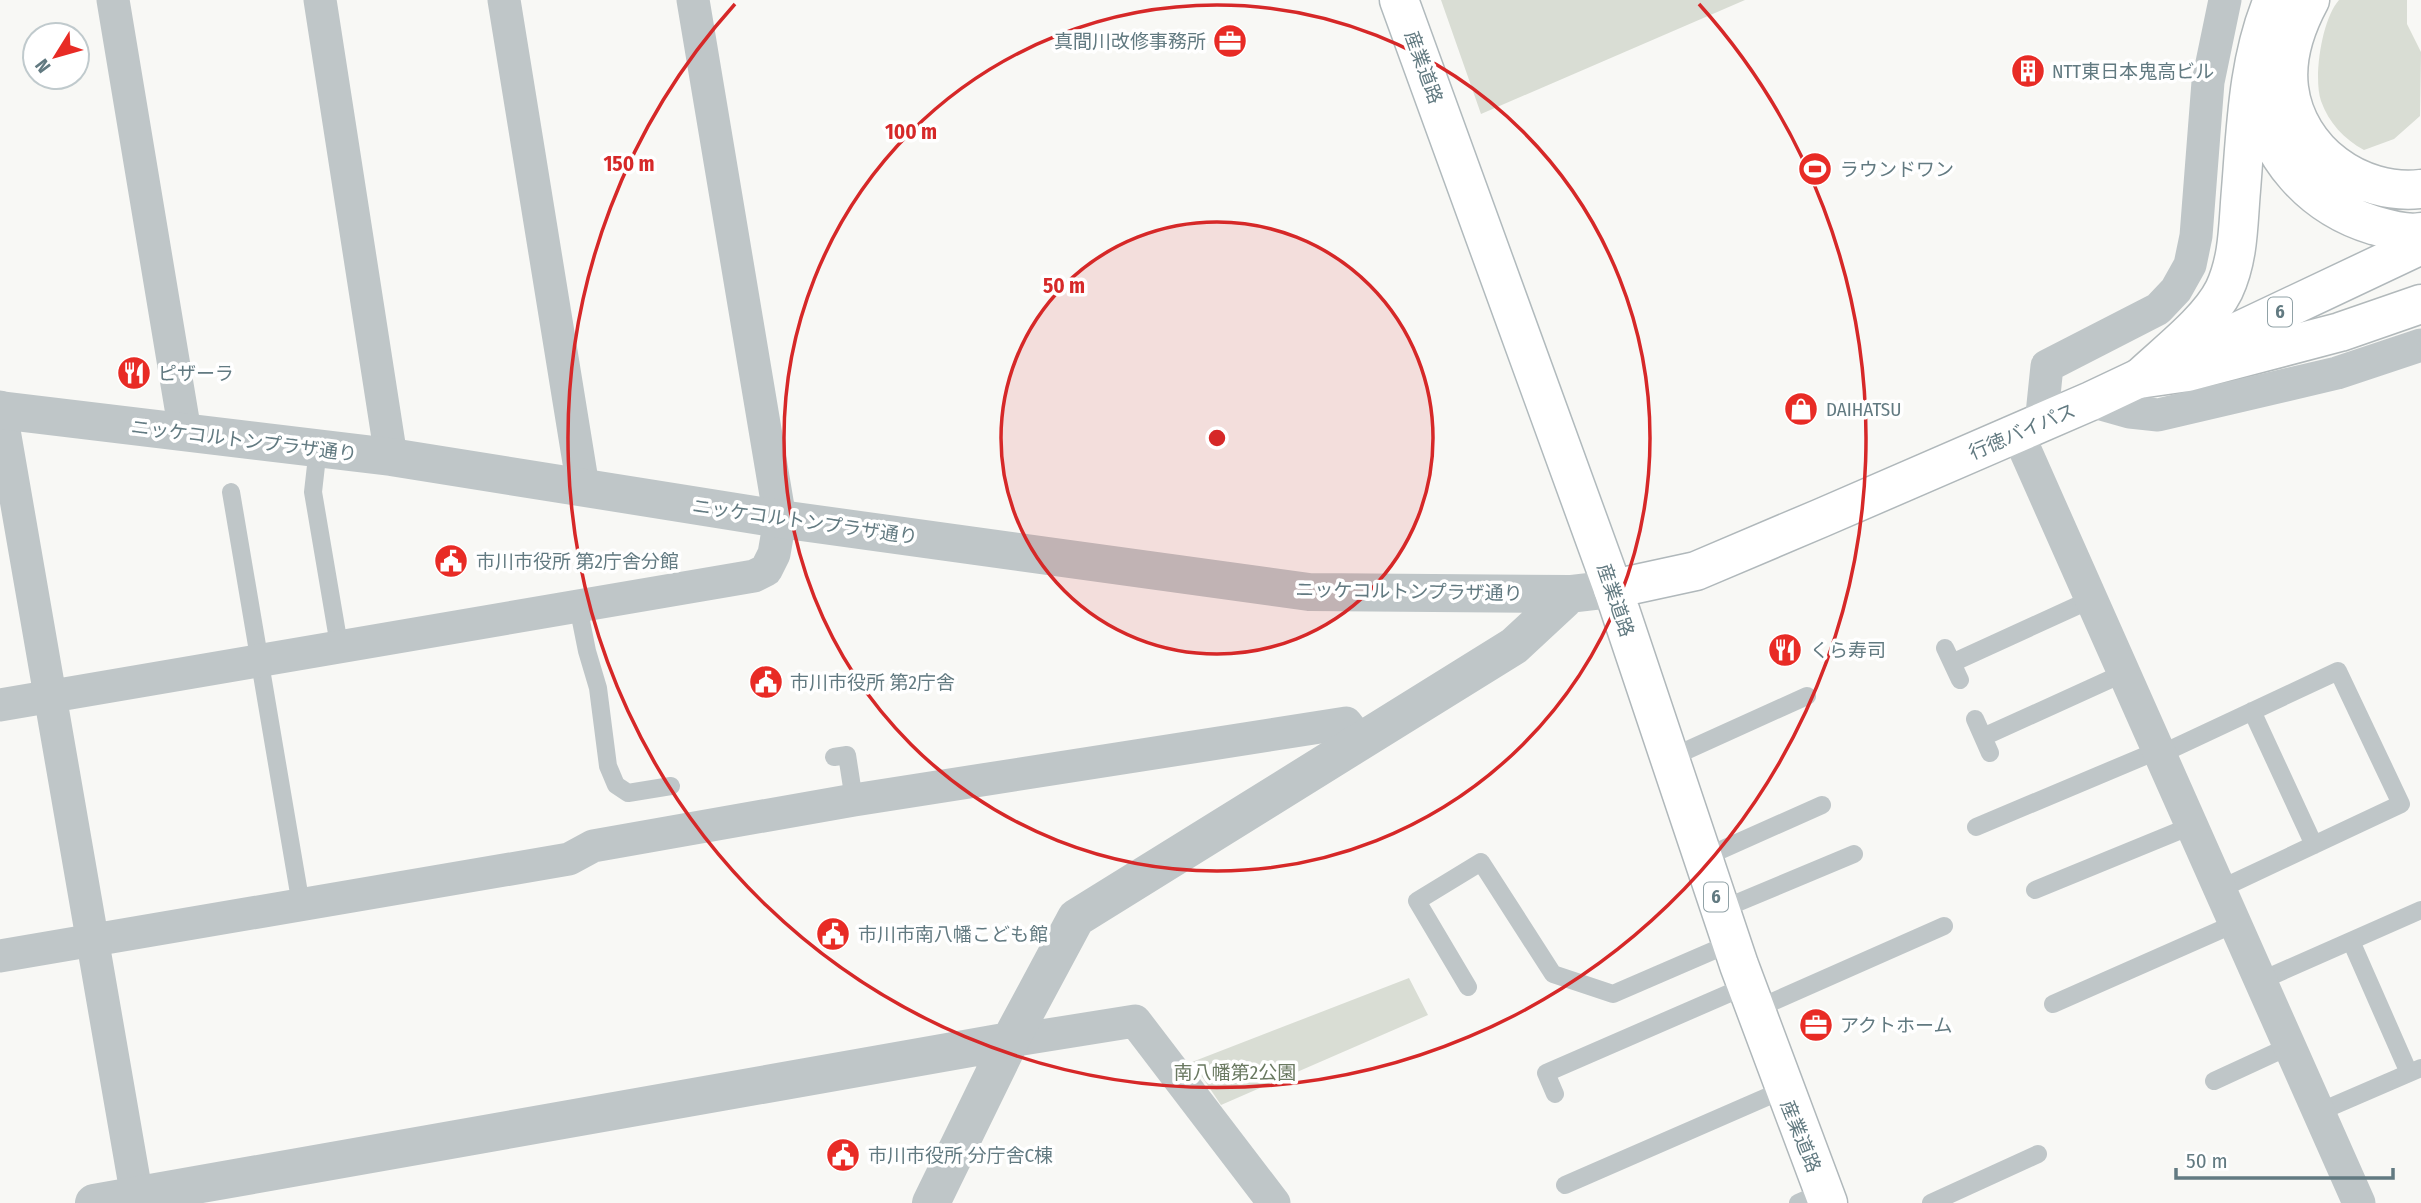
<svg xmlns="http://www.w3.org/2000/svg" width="2421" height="1203" font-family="'Fira Sans Condensed','Noto Sans JP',sans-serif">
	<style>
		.green { fill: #d9ddd4 }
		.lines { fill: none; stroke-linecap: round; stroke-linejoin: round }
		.secondary-casing { stroke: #b1babd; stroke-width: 41 }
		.primary-casing { stroke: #b0b8bb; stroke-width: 41 }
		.motorway-casing { stroke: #b2b9bb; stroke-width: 41 }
		.service { stroke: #bfc6c8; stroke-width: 18 }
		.minor { stroke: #bfc6c8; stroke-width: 33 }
		.tertiary { stroke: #bfc6c8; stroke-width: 38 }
		.secondary { stroke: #fff; stroke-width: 38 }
		.primary { stroke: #fff; stroke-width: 38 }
		.motorway { stroke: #fff; stroke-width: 38 }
		.ring { fill: none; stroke: #d62828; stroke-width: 3.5 }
		.labels { text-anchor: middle; stroke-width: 7; stroke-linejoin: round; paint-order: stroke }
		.shield { fill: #fff; stroke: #91a2a7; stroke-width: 2 }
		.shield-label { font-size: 18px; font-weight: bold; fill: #627a81 }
		.poi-label { font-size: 19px; fill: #627a81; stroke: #fff; text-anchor: start }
		.street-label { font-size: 19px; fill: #627a81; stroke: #fff }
		.park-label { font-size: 19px; fill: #6a7961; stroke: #fff }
		.centre { fill: #d62828; stroke: #fff; stroke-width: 3.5 }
		.ring-label { font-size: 21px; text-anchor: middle; font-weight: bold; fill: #d62828; stroke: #fff; stroke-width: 7; stroke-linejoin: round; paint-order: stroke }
	</style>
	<rect width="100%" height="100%" fill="#f8f8f5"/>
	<!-- green -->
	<path class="green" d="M 1441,0 L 1745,0 L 1481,114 Z
		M 2339,0 L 2407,0 L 2407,24 L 2421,52 L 2420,116 L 2394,139 L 2364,150 C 2344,139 2329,123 2321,101 C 2313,77 2322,19 2339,0 Z
		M 1409,978 L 1428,1015 L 1221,1105 L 1192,1062 Z"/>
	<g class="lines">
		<!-- secondary casing -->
		<g class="secondary-casing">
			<path id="secondary" d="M 1399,0 L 1613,589"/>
		</g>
		<!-- primary casing -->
		<g class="primary-casing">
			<path id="primary" d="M 1828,1203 L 1739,965 L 1613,589 L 1696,571 L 1821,518 L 2091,401 L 2421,245"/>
		</g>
		<!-- motorway casing -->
		<g class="motorway-casing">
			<path id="motorway" d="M 2310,0 C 2296,26 2285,57 2289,88 C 2297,151 2359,196 2421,189
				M 2257,92 C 2267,156 2311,206 2373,225 C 2387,229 2406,235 2421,232
				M 2139,379 C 2165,354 2208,322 2224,290 C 2239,258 2238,224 2241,190 C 2246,127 2248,59 2273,0
				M 2139,379 L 2188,372 L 2340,332 L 2421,304"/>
		</g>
		<!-- service -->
		<path class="service" d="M 318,448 L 313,492 L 339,645
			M 231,492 L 301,905
			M 578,606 L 587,651 L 598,688 L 608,766 L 616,785 L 628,793 L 671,786
			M 1945,648 L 1960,680
			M 1952,663 L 2092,599
			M 2252,711 L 2314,845
			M 1975,719 L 1990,753
			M 1983,737 L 2124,673
			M 2161,754 L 2338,671 L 2401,804 L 2218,890
			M 834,757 L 847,755 L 854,800
			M 1670,758 L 1807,696
			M 1976,827 L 2159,750
			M 1703,858 L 1822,805
			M 2035,890 L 2191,826
			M 1720,910 L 1854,854
			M 2351,941 L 2409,1073
			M 2260,981 L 2421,910
			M 1468,987 L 1417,901 L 1481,862 L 1553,974 L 1613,994 L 1731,943
			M 2053,1004 L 2234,924
			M 1754,1010 L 1944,926
			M 2214,1081 L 2290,1046
			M 1555,1094 L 1546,1073 L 1746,986
			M 2319,1112 L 2421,1068
			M 1565,1185 L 1783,1090
			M 1798,1203 L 1823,1192
			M 1931,1203 L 2038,1154"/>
		<!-- minor -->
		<path class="minor" d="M 113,0 L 185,432
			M 320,0 L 391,457
			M 504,0 L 583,487
			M 2091,401 L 2130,412 L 2158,415 L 2337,373 L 2421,345
			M 0,407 L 138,1203
			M 2041,424 L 2047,366 L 2158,309 L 2176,290 L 2190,265 L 2196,236 L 2208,82 L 2225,0
			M 2018,434 L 2359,1203
			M 0,705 L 754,576 L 766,570 L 774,554 L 780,519 L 693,0
			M 0,956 L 569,859 L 593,846 L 854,800 L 1346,723 L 1359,740
			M 1010,1041 L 1135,1021 L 1274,1203"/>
		<!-- tertiary -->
		<path class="tertiary" d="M 0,410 L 391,457 L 780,519 L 1309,592 L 1570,594 L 1613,589
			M 94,1203 L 1010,1041
			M 931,1203 L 1010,1041 L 1076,918 L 1514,646 L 1570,594"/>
		<!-- secondary -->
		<use href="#secondary" class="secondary"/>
		<!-- primary -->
		<use href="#primary" class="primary"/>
		<!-- motorway -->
		<use href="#motorway" class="motorway"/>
	</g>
	<!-- distance rings -->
	<circle cx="1217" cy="438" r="216" fill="#d62828" fill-opacity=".12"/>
	<g class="ring">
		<circle cx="1217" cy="438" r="216"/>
		<circle cx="1217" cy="438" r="433"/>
		<path d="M1699 4A649 649 0 1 1 735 4"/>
	</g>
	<!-- icons -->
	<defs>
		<g id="office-disc" transform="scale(1.75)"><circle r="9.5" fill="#e82b25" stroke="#fff"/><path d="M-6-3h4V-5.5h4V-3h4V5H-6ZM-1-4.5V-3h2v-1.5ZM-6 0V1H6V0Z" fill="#fff"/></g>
		<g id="building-disc" transform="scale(1.75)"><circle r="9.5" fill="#e82b25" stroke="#fff"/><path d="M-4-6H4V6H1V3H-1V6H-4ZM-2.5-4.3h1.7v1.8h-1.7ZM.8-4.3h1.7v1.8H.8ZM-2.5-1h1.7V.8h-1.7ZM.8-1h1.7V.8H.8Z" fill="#fff"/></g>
		<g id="stadium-disc" transform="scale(1.75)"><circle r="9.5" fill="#e82b25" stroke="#fff"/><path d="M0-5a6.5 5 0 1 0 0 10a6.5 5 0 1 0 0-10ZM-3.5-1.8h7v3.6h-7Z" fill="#fff"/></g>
		<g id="restaurant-disc" transform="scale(1.75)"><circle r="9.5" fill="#e82b25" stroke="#fff"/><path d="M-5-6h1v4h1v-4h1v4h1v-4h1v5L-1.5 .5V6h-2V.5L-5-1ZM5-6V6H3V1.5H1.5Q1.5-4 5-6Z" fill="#fff"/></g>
		<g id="shop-disc" transform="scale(1.75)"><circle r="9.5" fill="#e82b25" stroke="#fff"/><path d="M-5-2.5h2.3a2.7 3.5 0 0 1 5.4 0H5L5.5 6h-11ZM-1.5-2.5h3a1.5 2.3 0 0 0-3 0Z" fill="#fff"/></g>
		<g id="civic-disc" transform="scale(1.75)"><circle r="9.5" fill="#e82b25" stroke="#fff"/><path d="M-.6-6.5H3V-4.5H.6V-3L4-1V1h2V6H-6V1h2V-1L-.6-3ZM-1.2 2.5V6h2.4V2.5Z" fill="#fff"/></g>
	</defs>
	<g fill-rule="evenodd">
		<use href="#office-disc" x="1230" y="41"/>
		<use href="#building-disc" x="2028" y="71"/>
		<use href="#stadium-disc" x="1815" y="169"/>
		<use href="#restaurant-disc" x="134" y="373"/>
		<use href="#shop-disc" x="1801" y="409"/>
		<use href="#civic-disc" x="451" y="561"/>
		<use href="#restaurant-disc" x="1785" y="650"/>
		<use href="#civic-disc" x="766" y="682"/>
		<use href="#civic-disc" x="833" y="934"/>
		<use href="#office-disc" x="1816" y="1025"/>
		<use href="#civic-disc" x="843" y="1155"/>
	</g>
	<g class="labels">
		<!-- shield labels -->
		<g class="shield">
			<rect x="2268" y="297.5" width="24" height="29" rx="5"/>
			<rect x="1704" y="882.5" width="24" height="29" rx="5"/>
		</g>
		<g class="shield-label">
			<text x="2280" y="318">6</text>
			<text x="1716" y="903">6</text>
		</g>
		<!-- poi labels -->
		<g class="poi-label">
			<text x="1206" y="48" text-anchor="end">真間川改修事務所</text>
			<text x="2052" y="78">NTT東日本鬼高ビル</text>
			<text x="1840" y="176">ラウンドワン</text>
			<text x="158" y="380">ピザーラ</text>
			<text x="1826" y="416">DAIHATSU</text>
			<text x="476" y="568">市川市役所 第2庁舎分館</text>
			<text x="1810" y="657">くら寿司</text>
			<text x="790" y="689">市川市役所 第2庁舎</text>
			<text x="858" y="941">市川市南八幡こども館</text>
			<text x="1840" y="1032">アクトホーム</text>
			<text x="868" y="1162">市川市役所 分庁舎C棟</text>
		</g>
		<!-- street labels -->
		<g class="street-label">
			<text transform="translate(1424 67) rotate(70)" y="7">産業道路</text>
			<text transform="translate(2022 431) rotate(-23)" y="7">行徳バイパス</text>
			<text transform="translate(244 440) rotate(7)" y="7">ニッケコルトンプラザ通り</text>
			<text transform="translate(805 521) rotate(8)" y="7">ニッケコルトンプラザ通り</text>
			<text transform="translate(1409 591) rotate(1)" y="7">ニッケコルトンプラザ通り</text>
			<text transform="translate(1616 600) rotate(71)" y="7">産業道路</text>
			<text transform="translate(1801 1136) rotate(68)" y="7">産業道路</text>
		</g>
		<!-- park labels -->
		<g class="park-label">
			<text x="1235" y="1079">南八幡第2公園</text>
		</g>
	</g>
	<circle cx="1217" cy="438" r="10" class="centre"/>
	<g class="ring-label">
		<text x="911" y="139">100 m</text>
		<text x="629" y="171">150 m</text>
		<text x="1064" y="293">50 m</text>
	</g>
	<!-- north arrow -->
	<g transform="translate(56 56) rotate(233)"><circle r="33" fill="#ffffff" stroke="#c0cacd" stroke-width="2"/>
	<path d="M0-5L12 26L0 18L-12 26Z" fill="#e82b25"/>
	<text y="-10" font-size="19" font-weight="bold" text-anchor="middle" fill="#627a81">N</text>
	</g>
	<!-- scale -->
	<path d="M2176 1168v10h217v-10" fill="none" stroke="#627a81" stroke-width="3.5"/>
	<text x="2186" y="1168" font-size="21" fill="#627a81" stroke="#ffffff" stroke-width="5" paint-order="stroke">50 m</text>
</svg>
